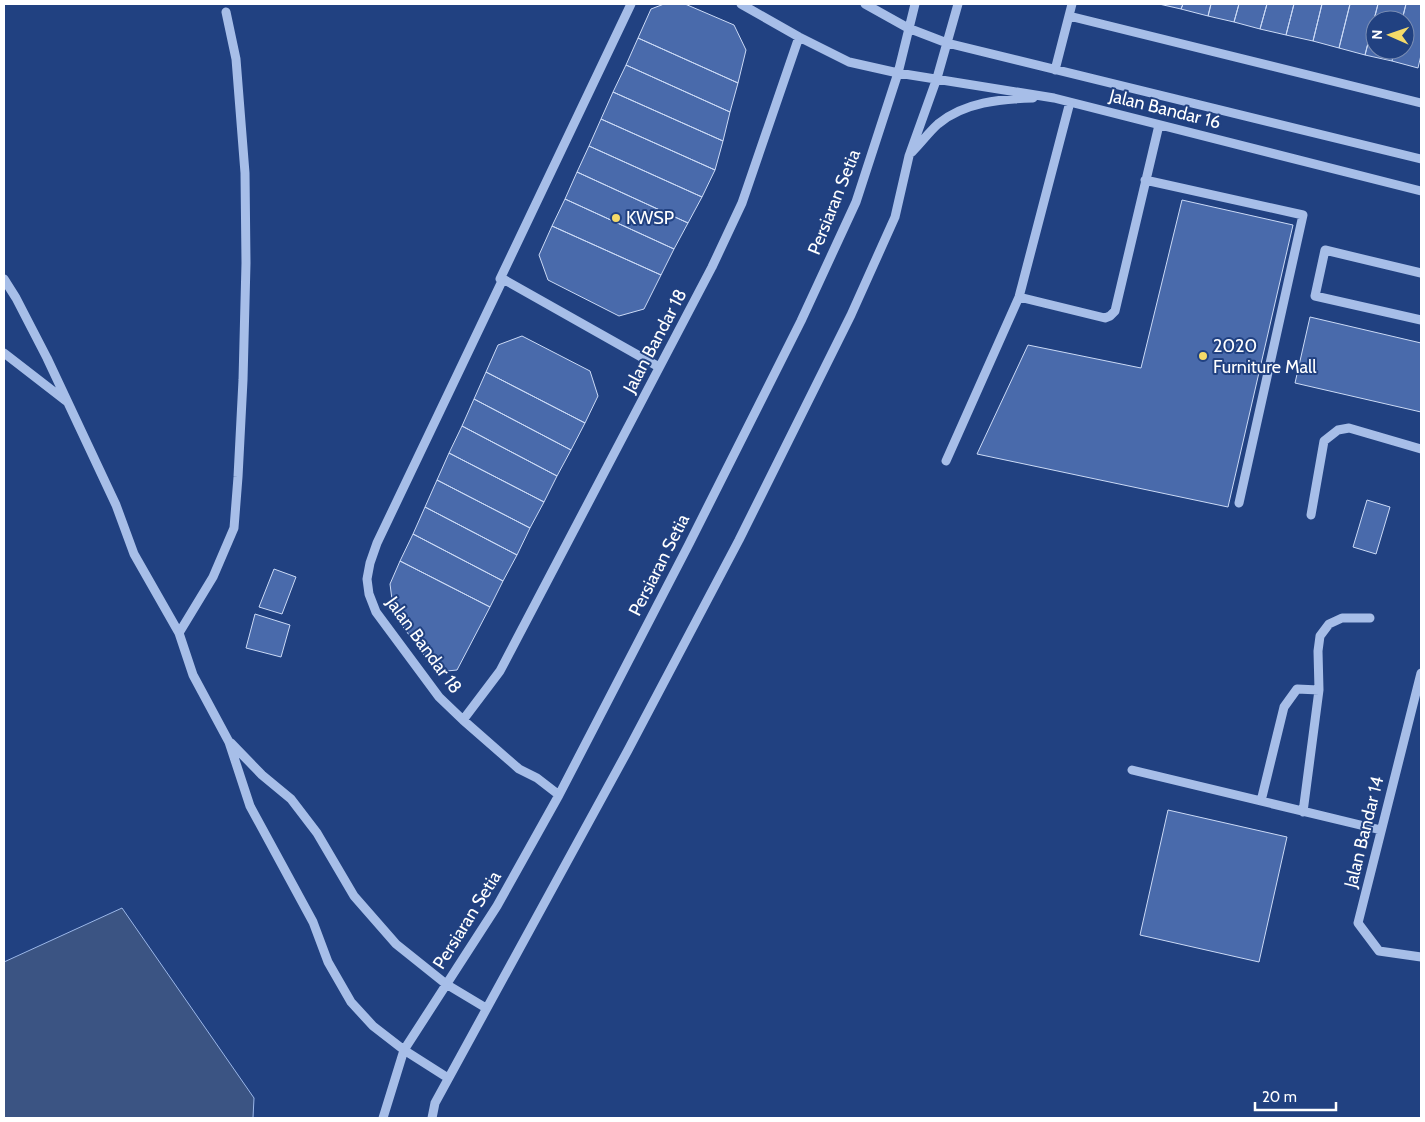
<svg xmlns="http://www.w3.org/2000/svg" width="1425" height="1122" font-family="Cabin,sans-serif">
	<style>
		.water { fill: #3b5483; stroke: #9bb7e9 }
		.building { fill: #496aab; stroke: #cbdaf6 }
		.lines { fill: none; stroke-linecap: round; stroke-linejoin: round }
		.minor { stroke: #a7bee8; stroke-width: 9 }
		.poi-dot { fill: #f5da68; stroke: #214181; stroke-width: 2 }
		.labels { text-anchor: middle; stroke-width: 4; stroke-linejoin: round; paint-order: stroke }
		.street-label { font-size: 18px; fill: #fff; stroke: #214181 }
		.poi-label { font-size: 18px; fill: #fff; stroke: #214181; text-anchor: start }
	</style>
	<rect width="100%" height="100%" fill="#214181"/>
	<!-- water -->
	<path class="water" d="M 122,908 L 254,1098 L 253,1118 L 4,1118 L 4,962 Z"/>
	<!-- building -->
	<path class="building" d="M 664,4 L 685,4 L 734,25 L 746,50 L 738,83 L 638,38 L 651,9 Z
		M 1159,4 L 1183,4 L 1181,9 Z
		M 1183,4 L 1211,4 L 1208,16 L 1181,9 Z
		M 1211,4 L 1239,4 L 1234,22 L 1208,16 Z
		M 1239,4 L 1267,4 L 1260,29 L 1234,22 Z
		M 1267,4 L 1294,4 L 1286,35 L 1260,29 Z
		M 1294,4 L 1322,4 L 1313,41 L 1286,35 Z
		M 1322,4 L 1350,4 L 1339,48 L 1313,41 Z
		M 1350,4 L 1378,4 L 1365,55 L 1339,48 Z
		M 1378,4 L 1406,4 L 1402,20 L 1375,20 L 1375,50 L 1395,50 L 1392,61 L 1365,55 Z
		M 1406,4 L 1421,4 L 1421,55 L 1418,68 L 1392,61 L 1395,50 L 1405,50 L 1405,20 L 1402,20 Z
		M 638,38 L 738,83 L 730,112 L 626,65 Z
		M 626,65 L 730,112 L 723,141 L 613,92 Z
		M 613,92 L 723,141 L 715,170 L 601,119 Z
		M 601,119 L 715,170 L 702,197 L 589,146 Z
		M 589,146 L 702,197 L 688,223 L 577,172 Z
		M 577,172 L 688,223 L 674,249 L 565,199 Z
		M 565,199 L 674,249 L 661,275 L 552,226 Z
		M 1182,200 L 1293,225 L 1228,507 L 977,454 L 1028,345 L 1141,368 Z
		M 552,226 L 661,275 L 644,309 L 619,316 L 548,280 L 539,255 Z
		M 1310,317 L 1421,343 L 1421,412 L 1295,383 Z
		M 522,336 L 590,371 L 598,396 L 585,423 L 486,372 L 498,345 Z
		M 486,372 L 585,423 L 571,450 L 474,399 Z
		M 474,399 L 571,450 L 557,476 L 462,426 Z
		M 462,426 L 557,476 L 544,502 L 449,453 Z
		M 449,453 L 544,502 L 530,528 L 437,480 Z
		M 437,480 L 530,528 L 517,555 L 425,507 Z
		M 1367,500 L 1390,507 L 1376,554 L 1353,547 Z
		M 425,507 L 517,555 L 503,581 L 413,534 Z
		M 413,534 L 503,581 L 490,607 L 400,561 Z
		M 400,561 L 490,607 L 457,670 L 437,672 L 394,615 L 390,584 Z
		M 274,569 L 296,577 L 282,614 L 259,607 Z
		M 255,614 L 290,625 L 281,657 L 246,648 Z
		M 1168,810 L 1287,837 L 1259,962 L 1140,935 Z"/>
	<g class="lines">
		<!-- minor -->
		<path class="minor" d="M 631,4 L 500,279 L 503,279 L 377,543 L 370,563 L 367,579 L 369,594 L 376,612 L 439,697 L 463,720 L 500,671 L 712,267 L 742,203 L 799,37
			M 741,4 L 799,37 L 849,62 L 898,73 L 1054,98 L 1421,191
			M 865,4 L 908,28 L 947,43 L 1421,159
			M 1069,16 L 1421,103
			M 1055,70 L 1072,4
			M 912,152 C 921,143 929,132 938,124 C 964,102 1001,99 1033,98
			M 1145,180 L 1303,215 L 1239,503
			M 1421,273 L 1325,250 L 1315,296 L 1421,320
			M 4,279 L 16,298 L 47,358 L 116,505 L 134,554 L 179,633 L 193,675 L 229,742 L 250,806 L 313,922 L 328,962 L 351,1002 L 373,1026 L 404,1050 L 448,1078
			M 503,279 L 659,367
			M 1019,297 L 1105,318 L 1110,316 L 1115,311 L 1159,125
			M 4,353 L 66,401
			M 946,461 L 1019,297 L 1070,102
			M 1311,515 L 1324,441 L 1338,430 L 1349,428 L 1421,449
			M 179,633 L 213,577 L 234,528 L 238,477 L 243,380 L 246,263 L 245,173 L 236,59 L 226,12
			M 1421,673 L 1358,923 L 1379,951 L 1421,957
			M 463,720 L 519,769 L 537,778 L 559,795
			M 231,743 L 262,775 L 291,799 L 317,833 L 354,896 L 396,944 L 446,984 L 486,1008
			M 1132,770 L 1381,830
			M 1261,801 L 1284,707 L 1297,689 L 1319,690
			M 1303,812 L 1319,690 L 1318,651 L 1320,636 L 1329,624 L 1342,618 L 1370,618
			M 383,1118 L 404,1050 L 497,906 L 559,795 L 688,546 L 801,321 L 856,202 L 898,73 L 915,4
			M 432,1118 L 435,1103 L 627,752 L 739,540 L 851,315 L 895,217 L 909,156 L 937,78 L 958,4"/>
	</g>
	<!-- markers -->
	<g class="poi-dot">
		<circle cx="616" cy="218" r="5"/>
		<circle cx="1203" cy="356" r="5"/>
	</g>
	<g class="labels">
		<!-- street labels -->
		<g class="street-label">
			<text transform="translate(1165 109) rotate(14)" y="6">Jalan Bandar 16</text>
			<text transform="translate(834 202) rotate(-68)" y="6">Persiaran Setia</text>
			<text transform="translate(655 341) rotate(-62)" y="6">Jalan Bandar 18</text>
			<text transform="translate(659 565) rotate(-63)" y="6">Persiaran Setia</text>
			<text transform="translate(424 645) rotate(54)" y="6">Jalan Bandar 18</text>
			<text transform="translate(1364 832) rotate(-76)" y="6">Jalan Bandar 14</text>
			<text transform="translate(467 920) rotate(-58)" y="6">Persiaran Setia</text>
		</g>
		<!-- poi labels -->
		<g class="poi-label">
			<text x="626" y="224">KWSP</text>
			<text x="1213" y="352">2020<tspan x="1213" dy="21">Furniture Mall</tspan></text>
		</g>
	</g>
	<!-- border -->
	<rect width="1425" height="1122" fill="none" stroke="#ffffff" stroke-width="10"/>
	<!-- north arrow -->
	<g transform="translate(1390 35) rotate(272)"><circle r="24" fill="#214181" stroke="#7a8db3"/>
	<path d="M0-4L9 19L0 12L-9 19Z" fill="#f5da68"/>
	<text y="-8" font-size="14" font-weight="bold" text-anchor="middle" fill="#ffffff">N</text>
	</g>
	<!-- scale -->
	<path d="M1255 1102v8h81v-8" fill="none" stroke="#ffffff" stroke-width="2.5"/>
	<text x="1262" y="1102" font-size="15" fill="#ffffff" stroke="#214181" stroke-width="4" paint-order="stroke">20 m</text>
</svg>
